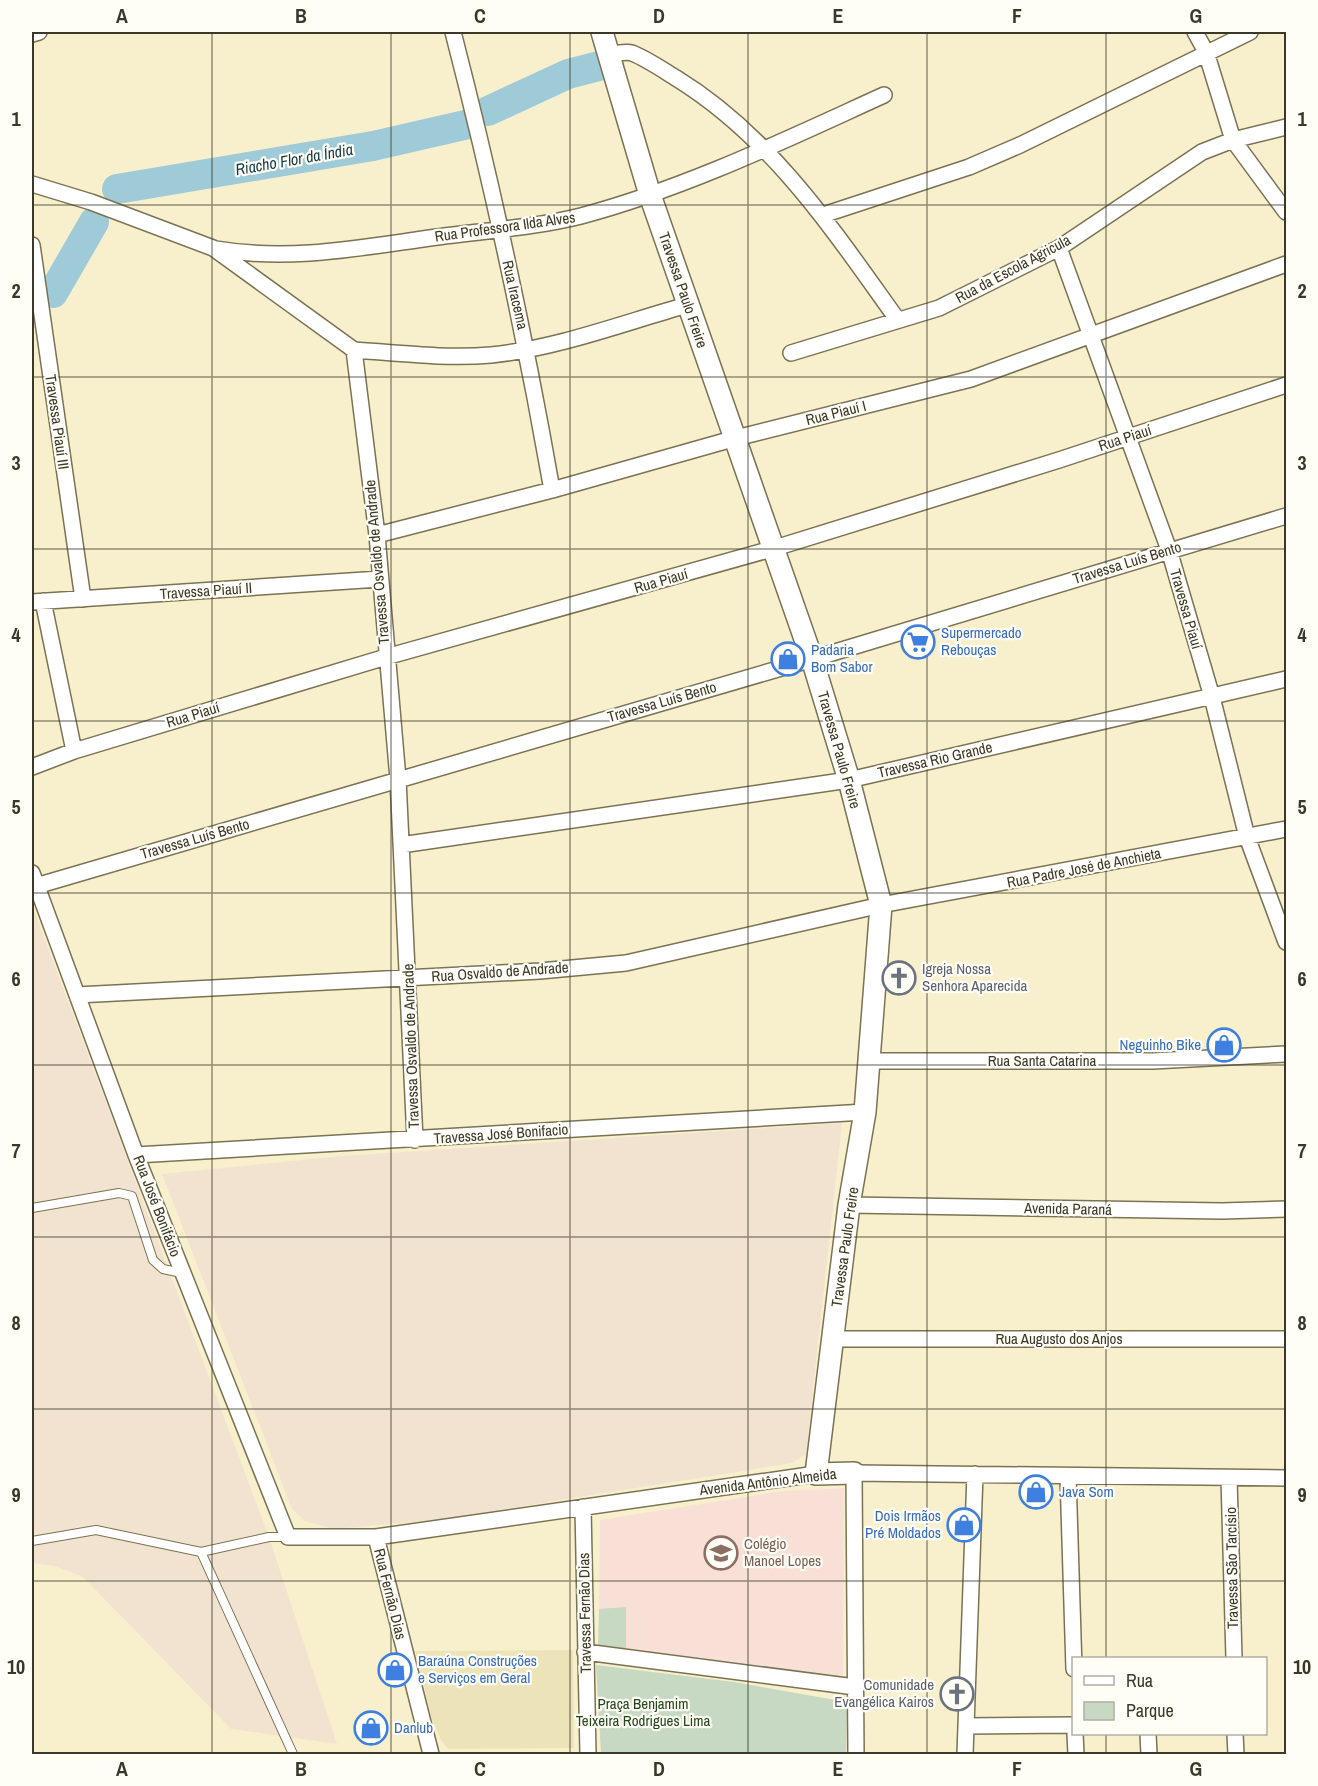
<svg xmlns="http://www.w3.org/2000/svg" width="1318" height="1786" font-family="'Archivo Narrow',sans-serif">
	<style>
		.built { fill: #ede3b8 }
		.industrial { fill: #f2e3d0 }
		.education { fill: #f8e0d6 }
		.green { fill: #c7d8c3 }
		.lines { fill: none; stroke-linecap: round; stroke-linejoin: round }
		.river { stroke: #9fcbd8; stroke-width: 30 }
		.lane-casing { stroke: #7a7252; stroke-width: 10 }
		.street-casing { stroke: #7a7252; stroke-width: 18 }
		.secondary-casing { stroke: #7a7252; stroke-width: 24 }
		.lane { stroke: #fff; stroke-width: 8 }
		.street { stroke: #fff; stroke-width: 15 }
		.secondary { stroke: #fff; stroke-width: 21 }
		.grid { fill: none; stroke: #3b3829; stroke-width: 1.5; stroke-opacity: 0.55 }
		.labels { text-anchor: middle; stroke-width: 4.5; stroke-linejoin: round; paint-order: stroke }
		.street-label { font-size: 15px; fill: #3b3829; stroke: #fefdf6 }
		.shop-label { font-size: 15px; fill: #366cbe; stroke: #fefdf6; text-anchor: start }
		.worship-label { font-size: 15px; fill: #5b616d; stroke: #fefdf6; text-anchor: start }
		.education-label { font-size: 15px; fill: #785e54; stroke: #fefdf6; text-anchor: start }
		.park-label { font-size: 15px; fill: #24461c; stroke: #fefdf6 }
		.water-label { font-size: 16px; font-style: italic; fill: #143c47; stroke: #fefdf6 }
		.neatline { fill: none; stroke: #3b3829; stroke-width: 2 }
		.grid-label { font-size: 20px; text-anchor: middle; font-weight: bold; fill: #3b3829 }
	</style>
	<rect width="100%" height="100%" fill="#f8f0cc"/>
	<!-- built -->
	<path class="built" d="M 573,1650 L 574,1748 L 448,1749 L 441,1740 L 432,1719 L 415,1651 Z"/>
	<!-- industrial -->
	<path class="industrial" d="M 32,905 L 269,1537 L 337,1744 L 231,1729 L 83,1577 L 55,1566 L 32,1563 Z
		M 842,1123 L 806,1454 L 792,1463 L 437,1520 L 333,1529 L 305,1521 L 292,1509 L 162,1174 L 343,1156 Z"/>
	<!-- education -->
	<path class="education" d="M 844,1488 L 843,1676 L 626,1651 L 599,1609 L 600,1520 L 783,1491 Z"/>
	<!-- green -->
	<path class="green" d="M 626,1607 L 626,1651 L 598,1647 L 599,1609 Z
		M 596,1665 L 734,1682 L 847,1702 L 846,1754 L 601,1754 Z"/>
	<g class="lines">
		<!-- river -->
		<path class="river" d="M 488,111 L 568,74 L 599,66
			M 117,189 L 373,146 L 469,124
			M 53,293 L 94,222"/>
		<!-- lane casing -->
		<g class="lane-casing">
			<path id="lane" d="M 32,1208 L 119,1193 L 132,1196 L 153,1260 L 163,1269 L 182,1273
				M 32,1541 L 96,1530 L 201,1552 L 269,1537 L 288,1537
				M 201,1552 L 293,1754"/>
		</g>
		<!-- street casing -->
		<g class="street-casing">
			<path id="street" d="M 453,32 C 492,183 525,336 552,490
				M 1195,32 L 1206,52 L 1233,140 L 1286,212
				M 32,34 L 39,32
				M 610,54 C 616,54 626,51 632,53 C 647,59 663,70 676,78 C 772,137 833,230 897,319
				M 32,184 L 91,202 L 213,248 L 354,350 L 377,535 L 398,779 L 415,1140
				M 823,215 L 969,167 L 1020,145 L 1250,32
				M 32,245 L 83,599
				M 1059,248 L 1169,550 L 1212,697 L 1247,837 L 1286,942
				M 216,249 C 287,261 353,249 423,239 C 475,231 529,229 581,216 C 686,188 785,140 884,95
				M 354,350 C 399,353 446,359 491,355 C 558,348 623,323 687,305
				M 791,353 L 939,308 L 1059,248 L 1202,152 L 1233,140 L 1286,127
				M 377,535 L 552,490 L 736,438 L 971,379 L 1286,264
				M 43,601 L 74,751
				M 32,602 L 380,579
				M 32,767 L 74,751 L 386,657 L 775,548 L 1059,460 L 1286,385
				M 401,845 L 849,780 L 1286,679
				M 32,873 L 136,1155 L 288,1537 L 376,1537 L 816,1474
				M 36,886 L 812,659 L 1286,516
				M 77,995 L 540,971 L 626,963 L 881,905 L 1286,829
				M 869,1061 L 1153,1061 L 1286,1054
				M 136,1155 L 865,1112
				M 849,1205 L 1222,1211 L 1286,1209
				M 832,1339 L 1286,1339
				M 1068,1476 L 1074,1669
				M 1229,1478 L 1234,1658
				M 583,1507 L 588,1754
				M 376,1537 L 431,1754
				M 585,1652 L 855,1687
				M 966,1726 L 1074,1725
				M 1075,1734 L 1076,1754
				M 1148,1734 L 1149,1754
				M 1235,1734 L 1236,1754
				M 856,1754 L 854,1473 L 1286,1478
				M 965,1754 L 975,1474"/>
		</g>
		<!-- secondary casing -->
		<g class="secondary-casing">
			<path id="secondary" d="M 602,32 L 650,195 L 812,659 L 849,780 L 881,905 L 865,1112 L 849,1205 L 816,1474 L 854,1473"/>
		</g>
		<!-- lane -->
		<use href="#lane" class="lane"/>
		<!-- street -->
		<use href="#street" class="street"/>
		<!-- secondary -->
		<use href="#secondary" class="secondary"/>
	</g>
	<!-- grid -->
	<path class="grid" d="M 212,32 L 212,1754M 391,32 L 391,1754M 570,32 L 570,1754M 748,32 L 748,1754M 927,32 L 927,1754M 1106,32 L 1106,1658M 32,205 L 1286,205M 32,377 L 1286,377M 32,549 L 1286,549M 32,721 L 1286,721M 32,893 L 1286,893M 32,1065 L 1286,1065M 32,1237 L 1286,1237M 32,1409 L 1286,1409M 32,1581 L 1286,1581M 1106,1734 L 1106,1754"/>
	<!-- icons -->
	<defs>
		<g id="supermarket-ring" transform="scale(1.725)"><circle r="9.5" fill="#fefdf6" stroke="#3f7fe0" stroke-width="1.5"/><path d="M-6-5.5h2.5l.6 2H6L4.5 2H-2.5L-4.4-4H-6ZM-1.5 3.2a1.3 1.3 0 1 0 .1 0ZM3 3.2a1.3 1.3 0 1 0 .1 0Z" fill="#3f7fe0"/></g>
		<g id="shop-ring" transform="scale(1.725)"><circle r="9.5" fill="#fefdf6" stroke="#3f7fe0" stroke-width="1.5"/><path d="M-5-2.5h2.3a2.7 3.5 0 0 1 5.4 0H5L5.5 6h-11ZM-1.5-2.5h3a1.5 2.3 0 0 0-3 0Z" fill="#3f7fe0"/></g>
		<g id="church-ring" transform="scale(1.725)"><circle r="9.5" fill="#fefdf6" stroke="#6b7280" stroke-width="1.5"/><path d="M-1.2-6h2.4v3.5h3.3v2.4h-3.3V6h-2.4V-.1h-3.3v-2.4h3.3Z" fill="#6b7280"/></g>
		<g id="school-ring" transform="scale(1.725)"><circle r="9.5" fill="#fefdf6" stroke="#8d6e63" stroke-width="1.5"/><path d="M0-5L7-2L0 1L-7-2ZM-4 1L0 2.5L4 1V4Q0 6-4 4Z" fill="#8d6e63"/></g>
	</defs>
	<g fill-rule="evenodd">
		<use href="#supermarket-ring" x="918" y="642"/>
		<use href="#shop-ring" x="788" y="659"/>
		<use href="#church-ring" x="899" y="978"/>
		<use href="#shop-ring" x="1224" y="1045"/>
		<use href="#shop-ring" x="1036" y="1492"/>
		<use href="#shop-ring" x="964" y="1525"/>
		<use href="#school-ring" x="721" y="1553"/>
		<use href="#shop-ring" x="395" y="1670"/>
		<use href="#church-ring" x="957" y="1694"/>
		<use href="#shop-ring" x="371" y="1728"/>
	</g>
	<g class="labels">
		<!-- street labels -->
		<g class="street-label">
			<text transform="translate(505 227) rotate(-8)" y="5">Rua Professora Ilda Alves</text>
			<text transform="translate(1013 269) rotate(-28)" y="5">Rua da Escola Agricula</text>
			<text transform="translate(683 290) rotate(71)" y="5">Travessa Paulo Freire</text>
			<text transform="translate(515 295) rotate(77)" y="5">Rua Iracema</text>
			<text transform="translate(836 413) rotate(-14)" y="5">Rua Piauí I</text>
			<text transform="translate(57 422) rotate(82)" y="5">Travessa Piauí III</text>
			<text transform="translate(1125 438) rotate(-18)" y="5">Rua Piauí</text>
			<text transform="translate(377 562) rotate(-95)" y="5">Travessa Osvaldo de Andrade</text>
			<text transform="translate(1127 563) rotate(-17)" y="5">Travessa Luís Bento</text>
			<text transform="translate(661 581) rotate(-16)" y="5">Rua Piauí</text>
			<text transform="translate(206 591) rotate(-4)" y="5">Travessa Piauí II</text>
			<text transform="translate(1186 609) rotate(74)" y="5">Travessa Piauí</text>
			<text transform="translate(662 702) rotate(-16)" y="5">Travessa Luís Bento</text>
			<text transform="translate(193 715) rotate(-17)" y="5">Rua Piauí</text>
			<text transform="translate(839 750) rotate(74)" y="5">Travessa Paulo Freire</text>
			<text transform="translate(935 760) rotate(-13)" y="5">Travessa Rio Grande</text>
			<text transform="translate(195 839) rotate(-16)" y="5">Travessa Luís Bento</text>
			<text transform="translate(1084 868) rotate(-11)" y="5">Rua Padre José de Anchieta</text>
			<text transform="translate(500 972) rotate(-4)" y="5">Rua Osvaldo de Andrade</text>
			<text transform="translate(411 1046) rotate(-92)" y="5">Travessa Osvaldo de Andrade</text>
			<text x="1042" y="1066">Rua Santa Catarina</text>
			<text transform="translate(501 1134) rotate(-4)" y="5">Travessa José Bonifacio</text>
			<text transform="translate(157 1206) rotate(69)" y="5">Rua José Bonifácio</text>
			<text transform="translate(1068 1209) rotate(1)" y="5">Avenida Paraná</text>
			<text transform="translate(845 1247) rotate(-82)" y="5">Travessa Paulo Freire</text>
			<text x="1059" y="1344">Rua Augusto dos Anjos</text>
			<text transform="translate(768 1482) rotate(-7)" y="5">Avenida Antônio Almeida</text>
			<text transform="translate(1232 1568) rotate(-91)" y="5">Travessa São Tarcísio</text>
			<text transform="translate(390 1594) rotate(76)" y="5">Rua Fernão Dias</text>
			<text transform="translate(585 1613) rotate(-91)" y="5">Travessa Fernão Dias</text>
		</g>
		<!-- shop labels -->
		<g class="shop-label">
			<text x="941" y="638">Supermercado<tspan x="941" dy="17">Rebouças</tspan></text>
			<text x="811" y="655">Padaria<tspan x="811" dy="17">Bom Sabor</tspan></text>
			<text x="1201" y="1050" text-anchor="end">Neguinho Bike</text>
			<text x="1059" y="1497">Java Som</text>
			<text x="941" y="1521" text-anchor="end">Dois Irmãos<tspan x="941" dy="17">Pré Moldados</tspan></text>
			<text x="418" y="1666">Baraúna Construções<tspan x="418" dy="17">e Serviços em Geral</tspan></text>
			<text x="394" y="1733">Danlub</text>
		</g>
		<!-- worship labels -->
		<g class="worship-label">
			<text x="922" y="974">Igreja Nossa<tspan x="922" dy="17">Senhora Aparecida</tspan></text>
			<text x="934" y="1690" text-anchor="end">Comunidade<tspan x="934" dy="17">Evangélica Kairos</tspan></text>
		</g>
		<!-- education labels -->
		<g class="education-label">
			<text x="744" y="1549">Colégio<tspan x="744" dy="17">Manoel Lopes</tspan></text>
		</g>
		<!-- park labels -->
		<g class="park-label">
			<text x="643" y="1709">Praça Benjamim<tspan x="643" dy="17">Teixeira Rodrigues Lima</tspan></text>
		</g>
		<!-- water labels -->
		<g class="water-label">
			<text transform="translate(294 159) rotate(-10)" y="6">Riacho Flor da Índia</text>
		</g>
	</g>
	<!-- border -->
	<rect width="1318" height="1786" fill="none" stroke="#fefdf6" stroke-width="66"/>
	<!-- legend -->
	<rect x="1072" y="1657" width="195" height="78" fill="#fefdf6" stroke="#b0aea4" stroke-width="1.5"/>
	<rect x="1084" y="1676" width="30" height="9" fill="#ffffff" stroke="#b0aea4" stroke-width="1.5"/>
	<text x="1126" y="1687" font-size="18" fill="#3b3829">Rua</text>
	<rect x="1084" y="1702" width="30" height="18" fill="#c7d8c3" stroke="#b0aea4" stroke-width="1.5"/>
	<text x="1126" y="1717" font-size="18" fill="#3b3829">Parque</text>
	<rect x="33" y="33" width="1252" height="1720" class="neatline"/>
	<g class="grid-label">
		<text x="122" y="23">A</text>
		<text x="301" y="23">B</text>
		<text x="480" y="23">C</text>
		<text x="659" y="23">D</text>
		<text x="838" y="23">E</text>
		<text x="1017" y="23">F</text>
		<text x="1196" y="23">G</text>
		<text x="16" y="126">1</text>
		<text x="1302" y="126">1</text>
		<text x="16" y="298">2</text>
		<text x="1302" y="298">2</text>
		<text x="16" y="470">3</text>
		<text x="1302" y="470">3</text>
		<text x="16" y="642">4</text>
		<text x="1302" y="642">4</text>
		<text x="16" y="814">5</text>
		<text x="1302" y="814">5</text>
		<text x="16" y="986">6</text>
		<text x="1302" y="986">6</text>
		<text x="16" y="1158">7</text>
		<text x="1302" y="1158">7</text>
		<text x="16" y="1330">8</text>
		<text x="1302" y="1330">8</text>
		<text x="16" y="1502">9</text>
		<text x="1302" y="1502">9</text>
		<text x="16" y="1674">10</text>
		<text x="1302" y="1674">10</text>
		<text x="122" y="1776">A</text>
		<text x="301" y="1776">B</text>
		<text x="480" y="1776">C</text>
		<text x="659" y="1776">D</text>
		<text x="838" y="1776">E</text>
		<text x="1017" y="1776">F</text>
		<text x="1196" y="1776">G</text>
	</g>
</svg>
